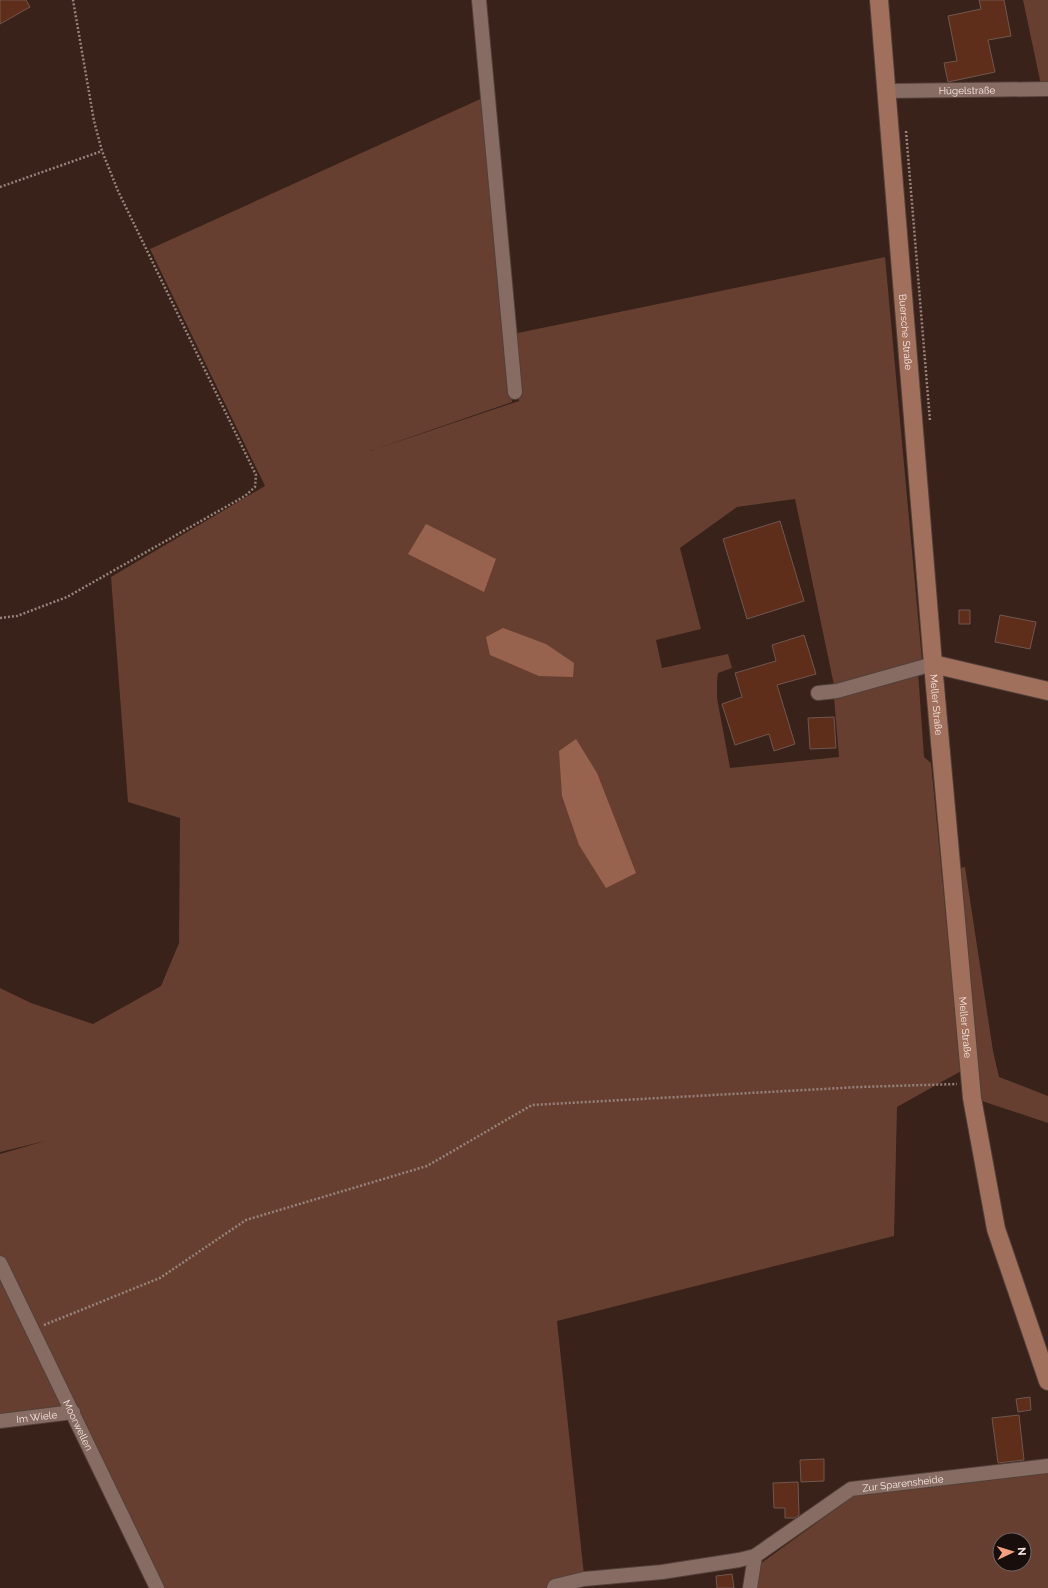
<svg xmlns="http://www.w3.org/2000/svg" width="1048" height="1588" font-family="Raleway,sans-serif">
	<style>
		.green { fill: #663f30; fill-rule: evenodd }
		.water { fill: #98634e }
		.building { fill: #5e2e1b; stroke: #70574e }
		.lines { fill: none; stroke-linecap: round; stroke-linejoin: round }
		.minor-casing { stroke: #524039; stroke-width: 16 }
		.major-casing { stroke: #524039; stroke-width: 20 }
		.path { stroke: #96837c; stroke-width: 2.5; stroke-dasharray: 2 2; stroke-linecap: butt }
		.minor { stroke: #866c62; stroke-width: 14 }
		.major { stroke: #a0705c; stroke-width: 18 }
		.labels { text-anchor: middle; stroke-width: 4; stroke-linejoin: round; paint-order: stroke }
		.street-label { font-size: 10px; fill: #f7e8e2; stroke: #180e0b }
	</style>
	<rect width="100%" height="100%" fill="#38221a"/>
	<!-- green -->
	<path class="green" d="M 1023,0 L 1048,0 L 1048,85 L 1041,85 Z
		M 487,96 L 512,402 L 370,451 L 519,401 L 513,334 L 885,257 L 922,660 L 834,685 L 795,499 L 737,507 L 680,548 L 701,629 L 656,640 L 662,668 L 728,654 L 732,668 L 718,673 L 717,681 L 717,698 L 730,768 L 839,757 L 834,698 L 918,671 L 924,757 L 931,763 L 961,1071 L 897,1107 L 894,1236 L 557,1321 L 584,1575 L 553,1580 L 547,1588 L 163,1588 L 74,1410 L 0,1418 L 0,1154 L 45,1141 L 0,1152 L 0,988 L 31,1003 L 93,1024 L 161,986 L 179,943 L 180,818 L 128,802 L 111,577 L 265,486 L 150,249 Z
		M 965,867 L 993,1051 L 999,1077 L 1048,1096 L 1048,1123 L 979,1100 L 959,868 Z
		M 1048,1473 L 1048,1588 L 757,1588 L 760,1564 L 855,1495 ZM 1000,1540 L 1024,1540 L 1024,1564 L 1000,1564 Z"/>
	<!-- water -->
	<path class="water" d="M 426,524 L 496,559 L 484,592 L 408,554 Z
		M 503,628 L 546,644 L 574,663 L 573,677 L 539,676 L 490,655 L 486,637 Z
		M 576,739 L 597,773 L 636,873 L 606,888 L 579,845 L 562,796 L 559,751 Z"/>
	<!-- building -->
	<path class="building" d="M 0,0 L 26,0 L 30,7 L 0,24 Z
		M 979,0 L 1004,0 L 1011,36 L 988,40 L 995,72 L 948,82 L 944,63 L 957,61 L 948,16 L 981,9 Z
		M 780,521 L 804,601 L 747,619 L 723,539 Z
		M 959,610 L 970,610 L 970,624 L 959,624 Z
		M 1000,615 L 1036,622 L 1030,649 L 995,642 Z
		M 804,635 L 816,674 L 777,685 L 795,744 L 774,751 L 769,734 L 735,745 L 722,704 L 742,697 L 735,673 L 776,661 L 772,645 Z
		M 834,717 L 836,748 L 810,749 L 808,718 Z
		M 1030,1397 L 1031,1410 L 1018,1412 L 1016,1399 Z
		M 1019,1415 L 1024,1460 L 998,1463 L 992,1418 Z
		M 824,1459 L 824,1481 L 801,1482 L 800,1460 Z
		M 798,1482 L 799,1515 L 795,1518 L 785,1518 L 785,1508 L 774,1508 L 773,1483 Z
		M 732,1574 L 734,1588 L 717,1588 L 716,1576 Z"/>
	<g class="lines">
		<!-- minor casing -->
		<g class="minor-casing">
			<g id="minor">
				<path d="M 479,0 L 515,392"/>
				<path id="s1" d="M 887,91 L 1048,89"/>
				<path d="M 818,693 L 837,691 L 933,664"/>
				<path id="s2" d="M 0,1263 L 157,1588"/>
				<path id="s3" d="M 0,1421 L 73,1412"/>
				<path id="s4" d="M 554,1588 L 555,1586 L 584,1579 L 662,1572 L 739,1560 L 755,1556 L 851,1489 L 1048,1466"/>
				<path d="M 750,1588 L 755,1556"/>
			</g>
		</g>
		<!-- major casing -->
		<g class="major-casing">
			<g id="major">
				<path id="s5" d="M 879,0 L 933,664 L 972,1098 L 996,1229 L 1048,1381"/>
				<path d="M 933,664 L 1048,691"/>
			</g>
		</g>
		<!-- path -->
		<path class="path" d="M 906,131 L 930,421
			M 0,187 L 102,151
			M 0,618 L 17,616 L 67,597 L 245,496 L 255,487 L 256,475 L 118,191 L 102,151 L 94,121 L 73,0
			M 44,1325 L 160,1278 L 246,1220 L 427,1166 L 532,1105 L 859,1087 L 957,1084"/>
		<!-- minor -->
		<use href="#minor" class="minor"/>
		<!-- major -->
		<use href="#major" class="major"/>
	</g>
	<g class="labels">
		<!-- street labels -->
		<g class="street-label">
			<text dy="4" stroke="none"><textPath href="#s1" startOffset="80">Hügelstraße</textPath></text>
			<text dy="4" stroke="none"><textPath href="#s5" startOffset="333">Buersche Straße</textPath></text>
			<text dy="4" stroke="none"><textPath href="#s5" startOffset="707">Meller Straße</textPath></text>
			<text dy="4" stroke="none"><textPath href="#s5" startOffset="1031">Meller Straße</textPath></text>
			<text dy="4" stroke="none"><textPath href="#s3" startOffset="37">Im Wiele</textPath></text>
			<text dy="4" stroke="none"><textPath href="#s2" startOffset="180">Moorwellen</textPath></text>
			<text dy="4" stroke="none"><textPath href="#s4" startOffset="374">Zur Sparensheide</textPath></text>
		</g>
	</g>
	<!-- north arrow -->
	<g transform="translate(1012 1552) rotate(86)"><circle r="19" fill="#180e0b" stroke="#716561"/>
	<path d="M0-3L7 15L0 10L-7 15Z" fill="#f2a080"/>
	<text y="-6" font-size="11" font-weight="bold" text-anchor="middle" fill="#f7e8e2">N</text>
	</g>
</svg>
